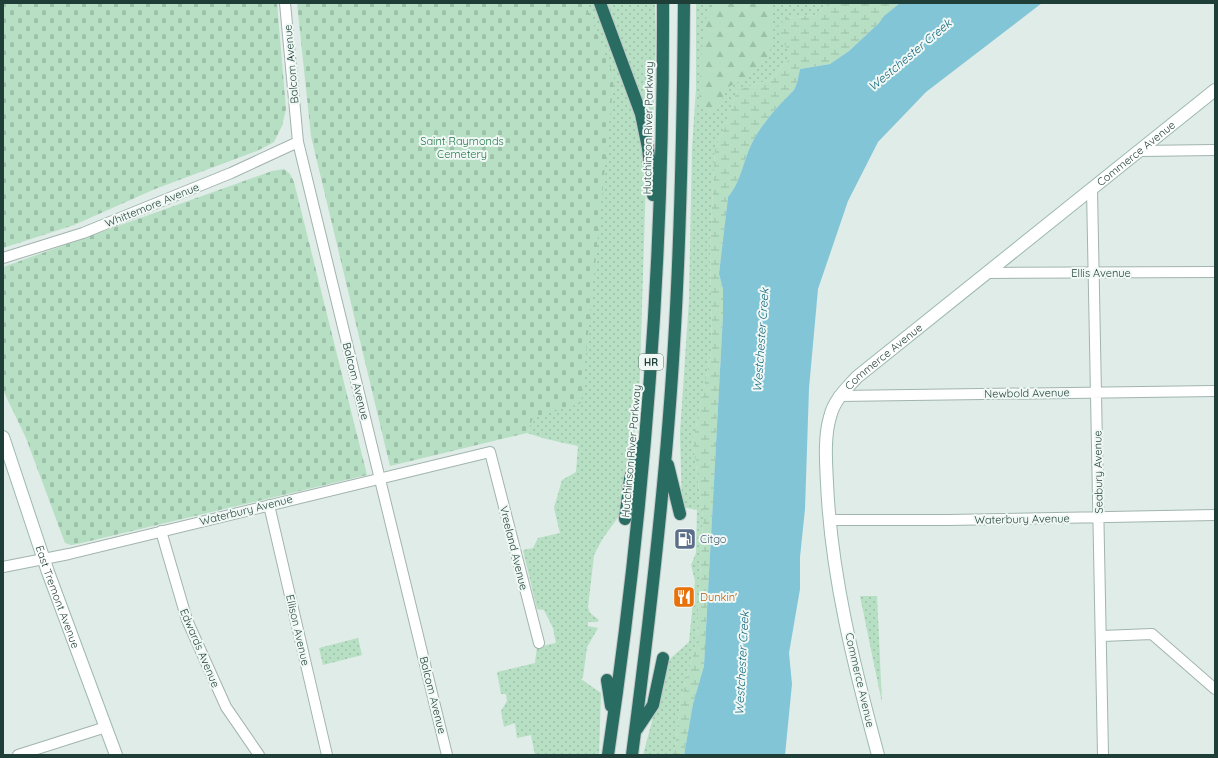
<svg xmlns="http://www.w3.org/2000/svg" width="1218" height="758" font-family="Quicksand,sans-serif">
	<style>
		.grass { fill: url(#grass-dots) }
		.forest { fill: url(#forest-firs) }
		.wetland { fill: url(#wetland-marsh) }
		.cemetery { fill: url(#cemetery-stones) }
		.water { fill: #82c5d7 }
		.lines { fill: none; stroke-linecap: round; stroke-linejoin: round }
		.street-casing { stroke: #a2b4af; stroke-width: 12 }
		.secondary-casing { stroke: #9db9b0; stroke-width: 14 }
		.highway-casing { stroke: #c0c9c7; stroke-width: 14 }
		.street { stroke: #fff; stroke-width: 10 }
		.secondary { stroke: #fff; stroke-width: 12 }
		.highway { stroke: #286c62; stroke-width: 12 }
		.labels { text-anchor: middle; stroke-width: 4; stroke-linejoin: round; paint-order: stroke }
		.shield { fill: #f0f8f5; stroke: #5e7670; stroke-width: 1 }
		.shield-label { font-size: 10px; font-weight: bold; fill: #1f3e37 }
		.street-label { font-size: 11px; fill: #1f3e37; stroke: #f0f8f5 }
		.park-label { font-size: 11px; fill: #25784a; stroke: #f0f8f5 }
		.service-label { font-size: 11px; fill: #4e5e75; stroke: #f0f8f5; text-anchor: start }
		.food-label { font-size: 11px; fill: #c56008; stroke: #f0f8f5; text-anchor: start }
		.water-label { font-size: 12px; font-style: italic; fill: #14677f; stroke: #f0f8f5 }
	</style>
	<defs>
		<pattern id="grass-dots" width="8" height="8" patternUnits="userSpaceOnUse"><rect width="8" height="8" fill="#b6dfc3"/><path d="M2 2h.1M6 6h.1" fill="none" stroke="#9cc0a8" stroke-width="1.8" stroke-linecap="round"/></pattern>
		<pattern id="forest-firs" width="22" height="20" patternUnits="userSpaceOnUse"><rect width="22" height="20" fill="#b6dfc3"/><path d="M5 1l3.5 6h-7zM16 11l3.5 6h-7z" fill="#9cc0a8"/></pattern>
		<pattern id="wetland-marsh" width="20" height="14" patternUnits="userSpaceOnUse"><rect width="20" height="14" fill="#b6dfc3"/><path d="M1 5h8M5 5V1M11 12h8M15 12V8" fill="none" stroke="#9cc0a8"/></pattern>
		<pattern id="cemetery-stones" width="16" height="16" patternUnits="userSpaceOnUse"><rect width="16" height="16" fill="#b6dfc3"/><path d="M2 7V4a2 2 0 0 1 4 0v3zM10 15v-3a2 2 0 0 1 4 0v3z" fill="#9cc0a8"/></pattern>
	</defs>
	<rect width="100%" height="100%" fill="#dfece7"/>
	<!-- grass -->
	<path class="grass" d="M 584,3 L 595,3 L 637,114 L 646,177 L 639,402 L 636,425 L 619,516 L 603,538 L 594,555 L 588,607 L 590,613 L 599,620 L 597,622 L 588,622 L 588,626 L 598,628 L 587,647 L 583,677 L 581,679 L 601,693 L 599,755 L 535,755 L 531,735 L 517,738 L 515,723 L 504,727 L 501,711 L 507,701 L 506,694 L 501,694 L 497,672 L 535,663 L 537,647 L 556,643 L 553,628 L 544,610 L 537,609 L 523,550 L 533,548 L 538,538 L 560,533 L 554,508 L 562,480 L 576,472 L 578,446 C 560,442 544,439 527,433 L 533,418 L 612,97 L 613,78 Z
		M 605,3 L 655,3 L 656,35 L 652,148 L 641,95 Z
		M 696,3 L 829,3 L 815,15 L 788,18 L 789,59 L 770,80 L 737,90 L 726,125 L 715,148 L 710,247 L 712,348 L 693,441 L 703,518 L 697,639 L 680,704 L 674,755 L 643,755 L 666,669 L 671,658 L 689,642 L 695,581 L 691,565 L 696,553 L 697,510 L 682,507 L 680,433 L 689,300 L 692,148 L 696,89 Z
		M 860,596 L 877,596 L 882,703 Z
		M 358,638 L 362,655 L 323,665 L 319,648 Z"/>
	<!-- forest -->
	<path class="forest" d="M 712,3 L 771,3 L 772,42 L 768,58 L 749,77 L 728,87 L 720,103 L 710,113 L 699,107 C 701,84 700,20 712,3 Z"/>
	<!-- wetland -->
	<path class="wetland" d="M 829,3 L 900,3 L 884,16 L 879,23 L 849,51 L 830,64 L 800,69 L 797,83 L 794,90 C 778,106 762,123 752,143 C 743,161 741,182 728,197 L 719,274 L 723,289 L 723,315 L 704,666 L 693,704 L 684,755 L 674,755 L 680,704 L 697,639 L 703,518 L 693,441 L 712,348 L 710,247 L 715,148 L 726,125 L 737,90 L 770,80 L 789,59 L 788,50 L 775,27 L 788,18 L 815,15 Z"/>
	<!-- cemetery -->
	<path class="cemetery" d="M 3,3 L 277,3 L 286,109 L 282,126 L 274,142 L 257,151 L 155,189 L 74,225 L 3,248 Z
		M 297,3 L 585,3 L 614,77 L 581,403 L 533,418 L 527,433 L 390,466 L 311,136 Z
		M 284,169 L 290,174 L 294,182 L 367,475 L 77,544 L 71,545 L 65,543 L 26,438 L 3,390 L 3,267 L 272,171 Z"/>
	<!-- water -->
	<path class="water" d="M 900,3 L 1042,3 L 926,92 L 878,142 L 848,201 L 818,289 L 809,388 L 805,509 L 800,557 L 800,589 L 789,653 L 792,684 L 785,755 L 684,755 L 693,704 L 704,666 L 723,315 L 723,289 L 719,274 L 728,197 C 741,182 743,161 752,143 C 762,123 778,106 794,90 L 797,83 L 800,69 L 830,64 L 849,51 L 879,23 L 884,16 Z"/>
	<g class="lines">
		<!-- street casing -->
		<g class="street-casing">
			<path id="street" d="M 285,3 L 298,142 L 447,755
				M 1139,151 L 1215,150
				M 1092,189 L 1103,755
				M 3,258 L 83,233 L 231,173 L 298,142
				M 987,273 L 1215,272
				M 839,396 L 1215,391
				M 269,505 L 327,755
				M 829,520 L 948,520 L 1215,515
				M 161,531 L 187,620 L 226,707 L 259,755
				M 3,567 L 69,554 L 490,452 L 539,643
				M 1102,636 L 1152,634 L 1215,689
				M 18,755 L 106,727"/>
		</g>
		<!-- secondary casing -->
		<g class="secondary-casing">
			<g id="secondary">
				<path id="s1" d="M 3,437 L 48,572 L 116,755"/>
				<path id="s2" d="M 878,755 C 854,666 831,575 827,483 C 826,462 824,437 830,417 C 834,400 846,389 857,377 L 1215,90"/>
			</g>
		</g>
		<!-- highway casing -->
		<g class="highway-casing">
			<path id="highway" d="M 600,3 L 641,114 L 648,148 L 653,195
				M 668,465 L 680,514
				M 625,519 L 630,479 L 639,446
				M 607,680 L 611,706
				M 637,729 L 653,705 L 663,658
				M 608,755 C 645,506 664,255 663,3
				M 632,755 C 650,618 666,482 674,344 C 681,230 683,117 684,3"/>
		</g>
		<!-- street -->
		<use href="#street" class="street"/>
		<!-- secondary -->
		<use href="#secondary" class="secondary"/>
		<!-- highway -->
		<use href="#highway" class="highway"/>
	</g>
	<!-- icons -->
	<defs>
		<g id="fuel-square" transform="scale(1.15)"><rect x="-9" y="-9" width="18" height="18" rx="4" fill="#5c6f8a" stroke="#f0f8f5"/><path d="M-5.5-6h7V0h2V4h1.3V-2.5L3-4.5l.8-.8L6-3V5H2.5V1h-1V6h-7ZM-4.2-4.7v3.2H.2V-4.7Z" fill="#fff"/></g>
		<g id="restaurant-square" transform="scale(1.15)"><rect x="-9" y="-9" width="18" height="18" rx="4" fill="#e8710a" stroke="#f0f8f5"/><path d="M-5-6h1v4h1v-4h1v4h1v-4h1v5L-1.5 .5V6h-2V.5L-5-1ZM5-6V6H3V1.5H1.5Q1.5-4 5-6Z" fill="#fff"/></g>
	</defs>
	<g fill-rule="evenodd">
		<use href="#fuel-square" x="685" y="539"/>
		<use href="#restaurant-square" x="684" y="597"/>
	</g>
	<g class="labels">
		<!-- shield labels -->
		<rect class="shield" x="639" y="354" width="24" height="16" rx="3"/>
		<g class="shield-label">
			<text x="651" y="366">HR</text>
		</g>
		<!-- street labels -->
		<g class="street-label">
			<text transform="translate(291 64) rotate(-95)" y="4">Balcom Avenue</text>
			<text transform="translate(648 128) rotate(-89)" y="4">Hutchinson River Parkway</text>
			<text dy="4" stroke="none"><textPath href="#s2" startOffset="750">Commerce Avenue</textPath></text>
			<text transform="translate(152 205) rotate(-22)" y="4">Whittemore Avenue</text>
			<text x="1101" y="277">Ellis Avenue</text>
			<text dy="4" stroke="none"><textPath href="#s2" startOffset="426">Commerce Avenue</textPath></text>
			<text transform="translate(356 381) rotate(76)" y="4">Balcom Avenue</text>
			<text transform="translate(1027 393) rotate(-1)" y="4">Newbold Avenue</text>
			<text transform="translate(631 451) rotate(-85)" y="4">Hutchinson River Parkway</text>
			<text transform="translate(1098 472) rotate(-91)" y="4">Seabury Avenue</text>
			<text transform="translate(246 510) rotate(-14)" y="4">Waterbury Avenue</text>
			<text transform="translate(1022 519) rotate(-1)" y="4">Waterbury Avenue</text>
			<text transform="translate(514 548) rotate(76)" y="4">Vreeland Avenue</text>
			<text dy="4" stroke="none"><textPath href="#s1" startOffset="169">East Tremont Avenue</textPath></text>
			<text transform="translate(298 630) rotate(77)" y="4">Ellison Avenue</text>
			<text transform="translate(200 648) rotate(67)" y="4">Edwards Avenue</text>
			<text transform="translate(860 680) rotate(77)" y="4">Commerce Avenue</text>
			<text transform="translate(433 695) rotate(76)" y="4">Balcom Avenue</text>
		</g>
		<!-- park labels -->
		<g class="park-label">
			<text x="462" y="145">Saint Raymonds<tspan x="462" dy="13">Cemetery</tspan></text>
		</g>
		<!-- service labels -->
		<g class="service-label">
			<text x="700" y="543">Citgo</text>
		</g>
		<!-- food labels -->
		<g class="food-label">
			<text x="700" y="601">Dunkin'</text>
		</g>
		<!-- water labels -->
		<g class="water-label">
			<text transform="translate(910 55) rotate(-40)" y="4">Westchester Creek</text>
			<text transform="translate(761 340) rotate(-86)" y="4">Westchester Creek</text>
			<text transform="translate(742 663) rotate(-87)" y="4">Westchester Creek</text>
		</g>
	</g>
	<!-- border -->
	<rect width="1218" height="758" fill="none" stroke="#1f3e37" stroke-width="8"/>
</svg>
